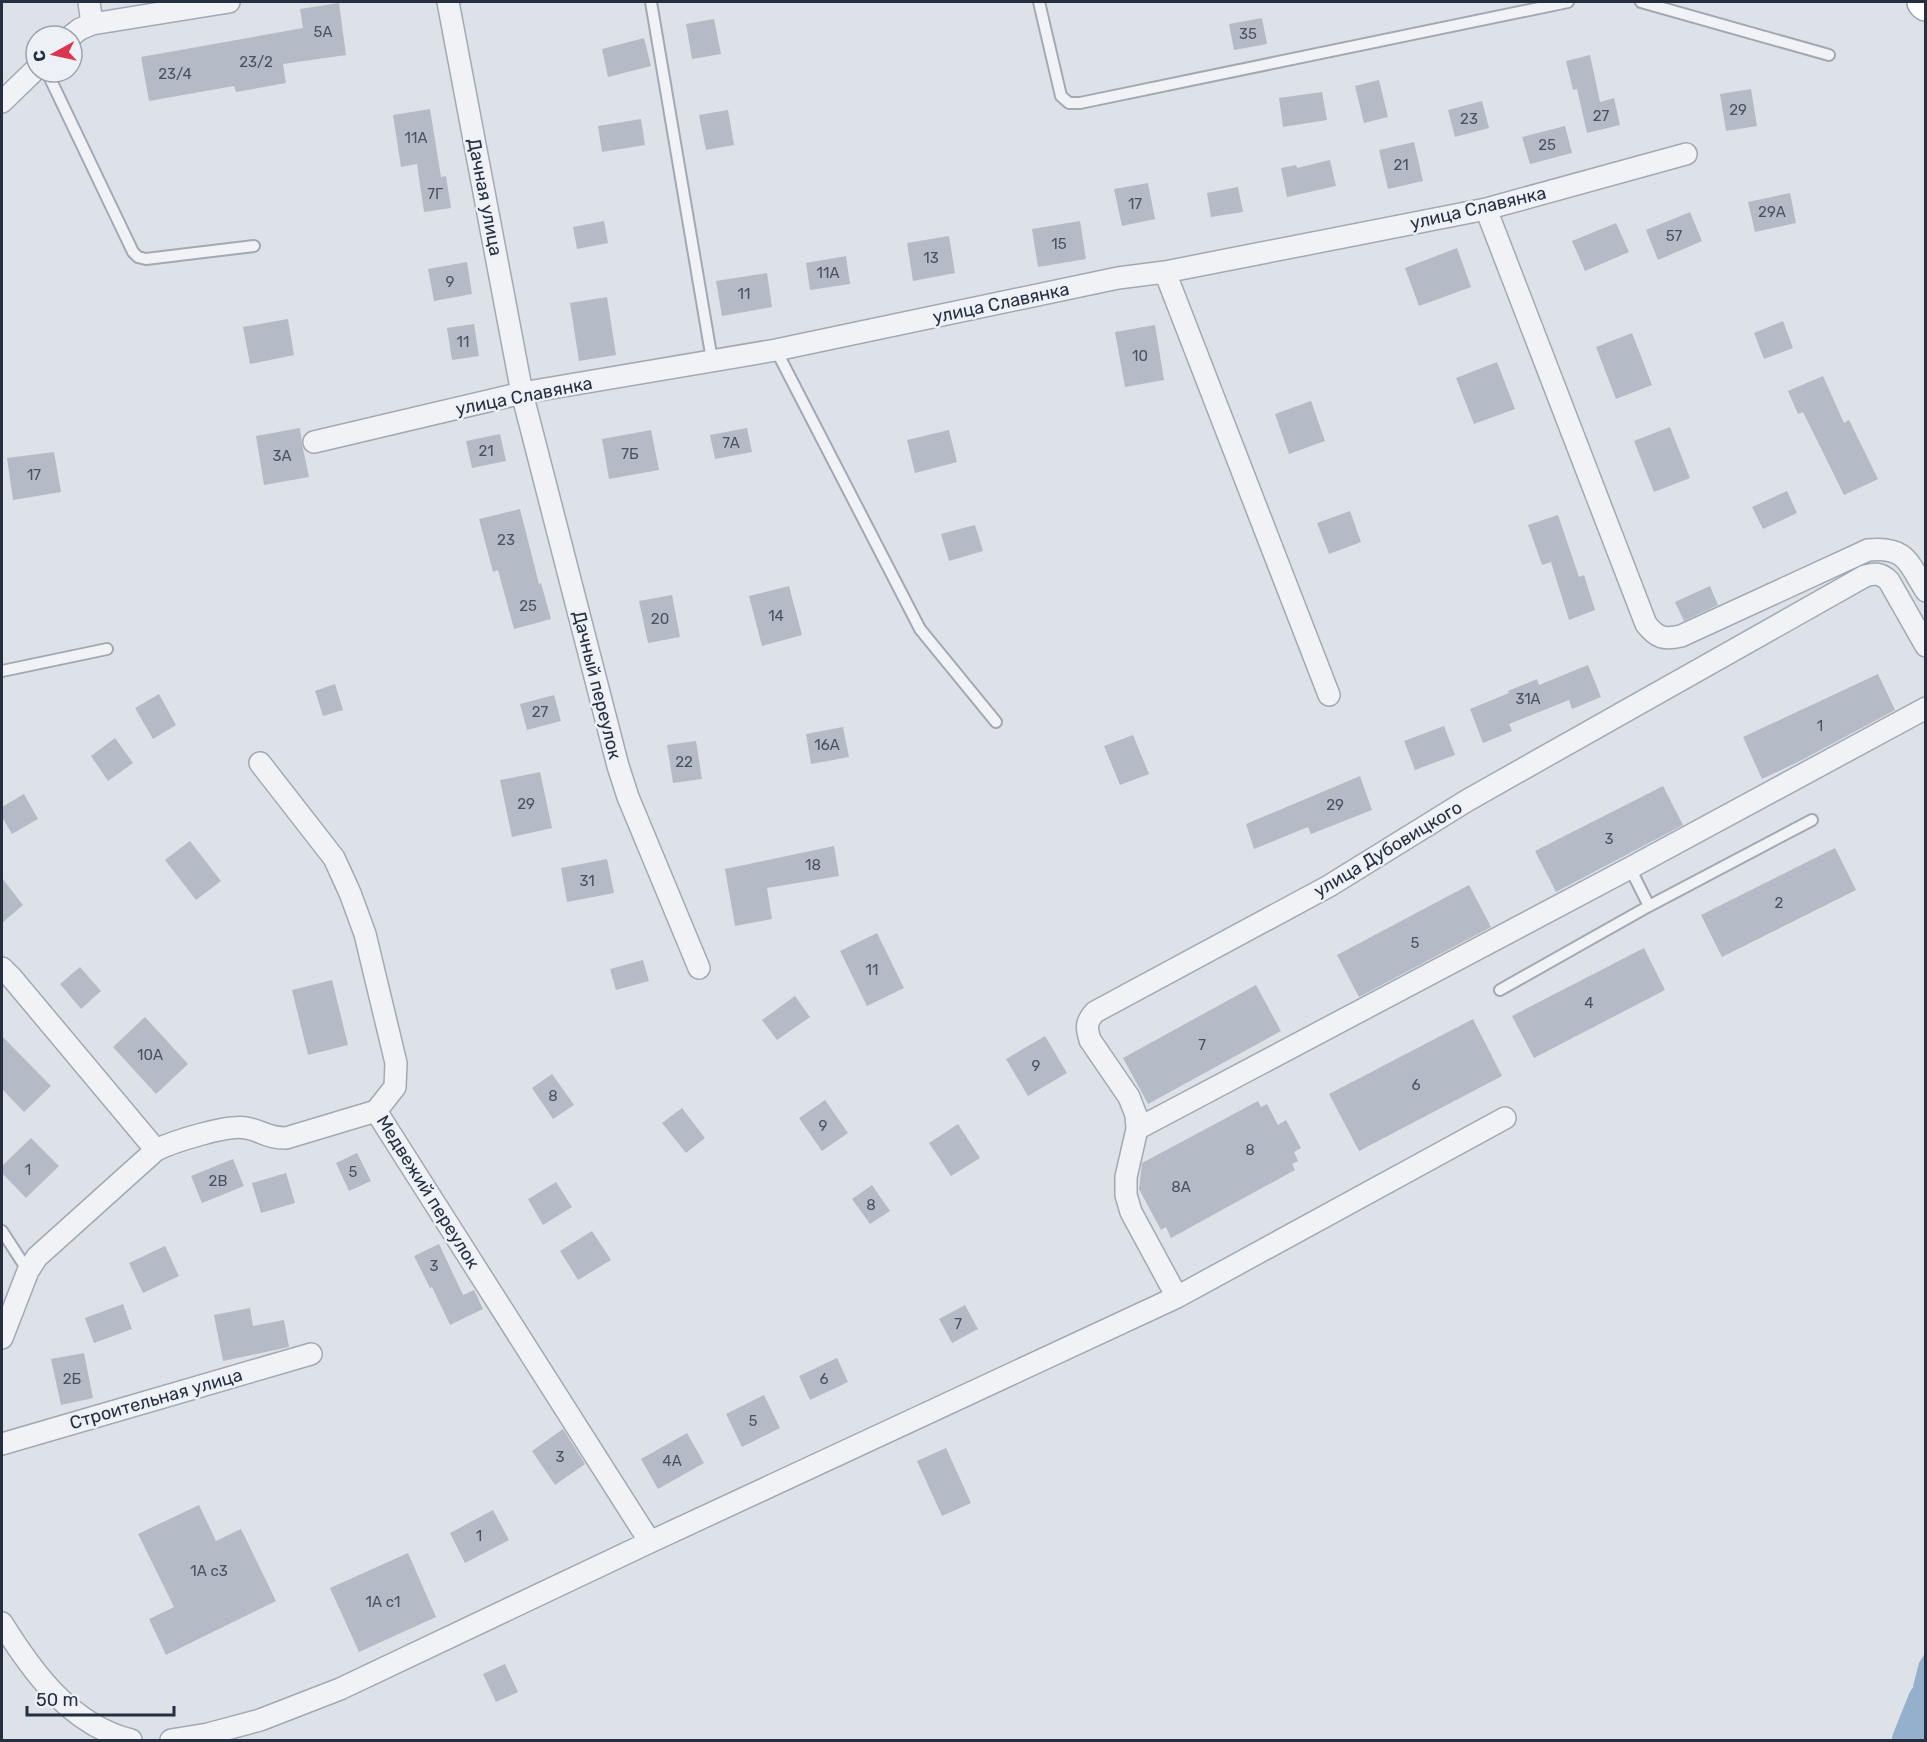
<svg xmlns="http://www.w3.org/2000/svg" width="1927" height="1742" font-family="Rubik,sans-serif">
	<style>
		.water { fill: #95b0cc }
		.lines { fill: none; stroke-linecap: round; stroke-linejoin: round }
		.river { stroke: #95b0cc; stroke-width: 36 }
		.building { fill: #b4bbc6 }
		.lane-casing { stroke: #a2a9b2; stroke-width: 14 }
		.street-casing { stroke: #a2a9b2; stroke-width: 24 }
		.primary-casing { stroke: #9ca6b5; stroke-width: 36 }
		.lane { stroke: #f0f2f6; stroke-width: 10 }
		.street { stroke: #f0f2f6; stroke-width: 21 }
		.primary { stroke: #fff; stroke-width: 33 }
		.labels { text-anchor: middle; stroke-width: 5; stroke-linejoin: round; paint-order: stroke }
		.number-label { font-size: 15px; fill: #495262 }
		.street-label { font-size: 18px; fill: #252f40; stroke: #edf1f6 }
	</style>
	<rect width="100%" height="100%" fill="#dde2e8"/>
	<!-- water -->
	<path class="water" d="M 1925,1653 L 1925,1706 L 1913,1686 L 1919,1663 Z"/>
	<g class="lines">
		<!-- river -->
		<path class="river" d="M 1910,1740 L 1926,1700"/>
	</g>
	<!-- building -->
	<path class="building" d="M 339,3 L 346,55 L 283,64 L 286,83 L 236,92 L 234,86 L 149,101 L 141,57 L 303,28 L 300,9 Z
		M 1262,18 L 1267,44 L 1234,50 L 1229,24 Z
		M 714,19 L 721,54 L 692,59 L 686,24 Z
		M 644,38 L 651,66 L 608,77 L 602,49 Z
		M 1590,55 L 1600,102 L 1614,98 L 1620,125 L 1587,133 L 1577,89 L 1573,90 L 1566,61 Z
		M 1379,80 L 1388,117 L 1364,123 L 1355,86 Z
		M 1751,89 L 1757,126 L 1726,131 L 1720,94 Z
		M 1322,92 L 1327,120 L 1283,127 L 1279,98 Z
		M 1482,101 L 1489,128 L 1455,137 L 1448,110 Z
		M 430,109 L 441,177 L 446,176 L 451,208 L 424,212 L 417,164 L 401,167 L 393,115 Z
		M 728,110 L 734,145 L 706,150 L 699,115 Z
		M 641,119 L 645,145 L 602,152 L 598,126 Z
		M 1565,126 L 1572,153 L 1530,164 L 1522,137 Z
		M 1414,142 L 1423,181 L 1388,189 L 1379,150 Z
		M 1330,160 L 1336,186 L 1287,197 L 1281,168 L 1296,165 L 1297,168 Z
		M 1148,183 L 1155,219 L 1122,226 L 1114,189 Z
		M 1238,187 L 1243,212 L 1211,217 L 1207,193 Z
		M 1790,193 L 1796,223 L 1755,232 L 1748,202 Z
		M 1690,212 L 1702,241 L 1658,260 L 1646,230 Z
		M 604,221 L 608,243 L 577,249 L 573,227 Z
		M 1080,221 L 1086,259 L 1038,267 L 1032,229 Z
		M 1616,223 L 1629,252 L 1585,271 L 1572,241 Z
		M 949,236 L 955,273 L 913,281 L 907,243 Z
		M 1457,248 L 1471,287 L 1419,306 L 1405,268 Z
		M 846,256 L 850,284 L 810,290 L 806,263 Z
		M 467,262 L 472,294 L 434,301 L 428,269 Z
		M 767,273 L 772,307 L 722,316 L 716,281 Z
		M 607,297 L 616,355 L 579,361 L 570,303 Z
		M 288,319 L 294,355 L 250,364 L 243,327 Z
		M 1783,321 L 1793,348 L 1764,359 L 1754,333 Z
		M 474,324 L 479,356 L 452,360 L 447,328 Z
		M 1155,325 L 1164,380 L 1125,387 L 1115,332 Z
		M 1632,333 L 1652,385 L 1616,399 L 1596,347 Z
		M 1497,362 L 1515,409 L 1474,424 L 1456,378 Z
		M 1823,376 L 1844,423 L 1849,420 L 1878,479 L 1844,495 L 1803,412 L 1798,414 L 1788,391 Z
		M 1311,401 L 1325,441 L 1289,454 L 1275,414 Z
		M 1670,427 L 1690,478 L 1654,492 L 1634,441 Z
		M 300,428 L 302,444 L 309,477 L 264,485 L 256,436 Z
		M 747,428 L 752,452 L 715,459 L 710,435 Z
		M 651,430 L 659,470 L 609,479 L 602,439 Z
		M 949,430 L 957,462 L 915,473 L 907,440 Z
		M 500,434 L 506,461 L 472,468 L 466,441 Z
		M 54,452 L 61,492 L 13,500 L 7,458 Z
		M 1787,491 L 1797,513 L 1763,529 L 1752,507 Z
		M 520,509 L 539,584 L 541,583 L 551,619 L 514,629 L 498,570 L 493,572 L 479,519 Z
		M 1350,511 L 1361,542 L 1329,554 L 1317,523 Z
		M 1558,515 L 1579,577 L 1584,575 L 1595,610 L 1569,620 L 1551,562 L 1542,565 L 1528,525 Z
		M 975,525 L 983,551 L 949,561 L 941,534 Z
		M 789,586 L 802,635 L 762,646 L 749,596 Z
		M 1710,586 L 1718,605 L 1684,621 L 1675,602 Z
		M 672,595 L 680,637 L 648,643 L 639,601 Z
		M 1588,665 L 1601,697 L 1572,709 L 1569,700 L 1509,724 L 1512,731 L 1483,743 L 1470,709 L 1509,693 L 1508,691 L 1537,679 L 1539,685 Z
		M 1878,674 L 1895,710 L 1802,760 L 1762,779 L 1743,737 Z
		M 335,684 L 343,710 L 323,716 L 315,691 Z
		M 159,694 L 176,725 L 153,739 L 135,708 Z
		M 554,695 L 561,721 L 527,730 L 520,704 Z
		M 1444,726 L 1455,755 L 1415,770 L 1404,741 Z
		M 843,727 L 849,757 L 811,764 L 806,734 Z
		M 1133,735 L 1149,774 L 1120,785 L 1104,746 Z
		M 115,738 L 133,763 L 108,781 L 91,756 Z
		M 696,741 L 702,779 L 673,783 L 667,745 Z
		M 540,772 L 552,828 L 512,837 L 500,780 Z
		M 1360,776 L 1372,810 L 1311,834 L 1308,827 L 1254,849 L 1246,824 Z
		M 1663,786 L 1683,825 L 1556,892 L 1535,851 Z
		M 24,794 L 38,819 L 12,834 L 2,817 L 2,807 Z
		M 190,841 L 221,881 L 196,900 L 165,860 Z
		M 834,846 L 839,876 L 767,888 L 772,919 L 735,926 L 725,869 Z
		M 1835,848 L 1856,890 L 1722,957 L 1701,915 Z
		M 607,859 L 614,893 L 567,902 L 561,868 Z
		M 2,878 L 23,905 L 2,923 Z
		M 1469,885 L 1491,927 L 1359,997 L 1337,955 Z
		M 877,933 L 904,988 L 867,1006 L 840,951 Z
		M 1644,948 L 1665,990 L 1534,1058 L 1512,1016 Z
		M 643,960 L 649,981 L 616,990 L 610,969 Z
		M 80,967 L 101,991 L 81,1009 L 60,984 Z
		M 332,980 L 348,1045 L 308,1055 L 292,990 Z
		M 1256,985 L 1281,1031 L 1148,1104 L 1123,1058 Z
		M 795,996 L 810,1017 L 777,1040 L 762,1020 Z
		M 145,1017 L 188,1064 L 156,1094 L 113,1047 Z
		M 1473,1019 L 1502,1076 L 1359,1151 L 1329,1094 Z
		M 2,1036 L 51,1086 L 24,1112 L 2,1089 Z
		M 1045,1036 L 1067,1073 L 1028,1096 L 1006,1059 Z
		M 552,1074 L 574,1105 L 553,1119 L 532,1088 Z
		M 825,1100 L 848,1133 L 822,1151 L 799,1118 Z
		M 1258,1101 L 1261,1107 L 1267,1104 L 1278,1125 L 1286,1120 L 1301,1148 L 1294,1152 L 1298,1161 L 1292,1164 L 1295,1170 L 1171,1238 L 1166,1227 L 1161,1230 L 1139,1189 L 1142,1163 Z
		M 682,1108 L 705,1138 L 686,1153 L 662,1123 Z
		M 958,1124 L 980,1158 L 951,1176 L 929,1143 Z
		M 31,1138 L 59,1166 L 26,1198 L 2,1173 L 2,1166 Z
		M 357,1153 L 371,1181 L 349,1191 L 336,1163 Z
		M 233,1159 L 244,1186 L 202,1203 L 191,1176 Z
		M 286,1173 L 295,1203 L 261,1213 L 252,1183 Z
		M 556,1182 L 572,1207 L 543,1225 L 528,1199 Z
		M 872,1185 L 890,1211 L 870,1224 L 852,1199 Z
		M 592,1231 L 611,1260 L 578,1280 L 560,1251 Z
		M 439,1244 L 463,1295 L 474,1290 L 483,1309 L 450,1325 L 432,1287 L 430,1288 L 414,1256 Z
		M 165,1246 L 179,1276 L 143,1293 L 129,1263 Z
		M 123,1304 L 132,1329 L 94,1343 L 85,1318 Z
		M 965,1305 L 978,1329 L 952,1343 L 939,1319 Z
		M 250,1308 L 253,1326 L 284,1320 L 289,1347 L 223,1361 L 214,1315 Z
		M 84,1353 L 93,1398 L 61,1405 L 51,1359 Z
		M 837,1358 L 848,1382 L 810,1400 L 799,1376 Z
		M 764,1395 L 780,1428 L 742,1447 L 726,1414 Z
		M 563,1429 L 585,1464 L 555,1485 L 532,1451 Z
		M 687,1433 L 704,1463 L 658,1489 L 641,1459 Z
		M 946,1448 L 971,1503 L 942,1516 L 917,1461 Z
		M 199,1505 L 216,1541 L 241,1529 L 276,1601 L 166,1655 L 149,1619 L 174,1607 L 138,1534 Z
		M 493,1510 L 509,1540 L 465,1563 L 450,1533 Z
		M 408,1553 L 436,1617 L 359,1652 L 330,1588 Z
		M 505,1664 L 518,1692 L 496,1702 L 483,1674 Z"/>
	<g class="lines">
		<!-- lane casing -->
		<g class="lane-casing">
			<path id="lane" d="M 651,2 L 712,360
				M 1039,2 L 1061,96 L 1069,103 L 1080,103 L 1568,2
				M 1641,2 L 1829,55
				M 47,72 L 133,252 L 138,257 L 146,259 L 254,246
				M 776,350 L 920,629 L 996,722
				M 2,671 L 107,649
				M 1630,868 L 1649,906
				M 1500,990 L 1649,906 L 1812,820
				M 2,1231 L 28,1271"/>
		</g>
		<!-- street casing -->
		<g class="street-casing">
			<path id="street" d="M 89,2 L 92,24
				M 448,2 L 522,393 L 618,766 L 628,797 L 699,968
				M 71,36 L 80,29 L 92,24 L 229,2
				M 2,102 L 36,69
				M 1486,209 L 1646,624 C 1657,638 1664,640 1681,636 L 1868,550 C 1906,546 1908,562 1926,591
				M 1165,272 L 1329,695
				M 314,442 L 522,393 L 776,350 L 1118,278 L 1165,272 L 1486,209 L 1686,154
				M 260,763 L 334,858 L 350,893 L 365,934 L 396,1063 L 395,1087 L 376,1111 L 650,1542
				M 2,968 L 12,978 L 156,1150
				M 1137,1129 L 1630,868 L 1926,708
				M 1177,1297 L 1131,1212 L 1126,1195 L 1126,1177 L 1137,1129 L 1136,1115 L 1129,1097 L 1090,1040 C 1086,1027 1086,1022 1095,1012 L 1329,886 L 1468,800 L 1865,576 C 1875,573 1881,573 1889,581 L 1926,646
				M 2,1338 L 28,1271 L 37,1257 L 156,1150 C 172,1142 228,1124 246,1128 C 263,1131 266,1138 286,1138 L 376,1111
				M 2,1444 L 311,1354
				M 2,1623 C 33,1673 71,1725 131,1740
				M 171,1740 L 208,1734 L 260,1720 L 340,1689 L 650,1542 L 1177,1297 L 1505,1118"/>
		</g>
		<!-- primary casing -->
		<g class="primary-casing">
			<path id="primary" d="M 1924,2 L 1926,4"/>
		</g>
		<!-- lane -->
		<use href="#lane" class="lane"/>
		<!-- street -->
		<use href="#street" class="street"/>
		<!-- primary -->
		<use href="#primary" class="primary"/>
	</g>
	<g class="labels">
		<!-- number labels -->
		<g class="number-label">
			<text x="323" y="37">5А</text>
			<text x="1248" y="39">35</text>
			<text x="256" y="67">23/2</text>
			<text x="175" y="79">23/4</text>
			<text x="1738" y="115">29</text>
			<text x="1601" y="121">27</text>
			<text x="1469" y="124">23</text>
			<text x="416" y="143">11А</text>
			<text x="1547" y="150">25</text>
			<text x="1401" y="170">21</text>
			<text x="435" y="199">7Г</text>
			<text x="1135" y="209">17</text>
			<text x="1772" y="217">29А</text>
			<text x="1674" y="241">57</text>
			<text x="1059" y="249">15</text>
			<text x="931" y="263">13</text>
			<text x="828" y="278">11А</text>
			<text x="450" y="287">9</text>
			<text x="744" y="299">11</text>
			<text x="463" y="347">11</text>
			<text x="1140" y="361">10</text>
			<text x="731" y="448">7А</text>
			<text x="486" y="456">21</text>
			<text x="630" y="459">7Б</text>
			<text x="282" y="461">3А</text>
			<text x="34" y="480">17</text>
			<text x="506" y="545">23</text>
			<text x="528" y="611">25</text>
			<text x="776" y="621">14</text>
			<text x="660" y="624">20</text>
			<text x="1528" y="704">31А</text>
			<text x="540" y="717">27</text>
			<text x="1820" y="731">1</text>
			<text x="827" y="750">16А</text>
			<text x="684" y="767">22</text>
			<text x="526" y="809">29</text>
			<text x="1335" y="810">29</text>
			<text x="1609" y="844">3</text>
			<text x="813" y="870">18</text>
			<text x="587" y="886">31</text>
			<text x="1779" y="908">2</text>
			<text x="1415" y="948">5</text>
			<text x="872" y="975">11</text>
			<text x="1589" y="1008">4</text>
			<text x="1202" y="1050">7</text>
			<text x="150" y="1060">10А</text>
			<text x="1036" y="1071">9</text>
			<text x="1416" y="1090">6</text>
			<text x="553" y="1101">8</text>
			<text x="823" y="1131">9</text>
			<text x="1250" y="1155">8</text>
			<text x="28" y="1175">1</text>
			<text x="353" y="1177">5</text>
			<text x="218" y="1186">2В</text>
			<text x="1181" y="1192">8А</text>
			<text x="871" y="1210">8</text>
			<text x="434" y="1271">3</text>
			<text x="958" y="1329">7</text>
			<text x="72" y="1384">2Б</text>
			<text x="824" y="1384">6</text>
			<text x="753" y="1426">5</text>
			<text x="560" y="1462">3</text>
			<text x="672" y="1466">4А</text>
			<text x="479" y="1541">1</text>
			<text x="209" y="1576">1А с3</text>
			<text x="383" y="1607">1А с1</text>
		</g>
		<!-- street labels -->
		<g class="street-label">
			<text transform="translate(485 197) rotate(79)" y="6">Дачная улица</text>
			<text transform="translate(1478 208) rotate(-13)" y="6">улица Славянка</text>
			<text transform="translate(1001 303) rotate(-12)" y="6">улица Славянка</text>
			<text transform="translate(524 396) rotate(-11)" y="6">улица Славянка</text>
			<text transform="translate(597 685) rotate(76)" y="6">Дачный переулок</text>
			<text transform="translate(1388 849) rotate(-31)" y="6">улица Дубовицкого</text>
			<text transform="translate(428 1192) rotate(58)" y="6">Медвежий переулок</text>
			<text transform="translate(156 1399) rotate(-16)" y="6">Строительная улица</text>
		</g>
	</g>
	<!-- border -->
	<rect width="1927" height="1742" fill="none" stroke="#252f40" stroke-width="6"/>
	<!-- north arrow -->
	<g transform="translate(54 54) rotate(262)"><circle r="28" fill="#edf1f6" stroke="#9da3ad" stroke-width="1.5"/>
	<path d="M0-4.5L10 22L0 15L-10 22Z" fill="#d9374f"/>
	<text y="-9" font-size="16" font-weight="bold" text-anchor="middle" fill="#252f40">С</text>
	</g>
	<!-- scale -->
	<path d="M27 1706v9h147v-9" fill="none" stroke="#252f40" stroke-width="3"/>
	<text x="36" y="1706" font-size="18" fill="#252f40" stroke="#edf1f6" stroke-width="4.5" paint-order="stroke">50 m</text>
</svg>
